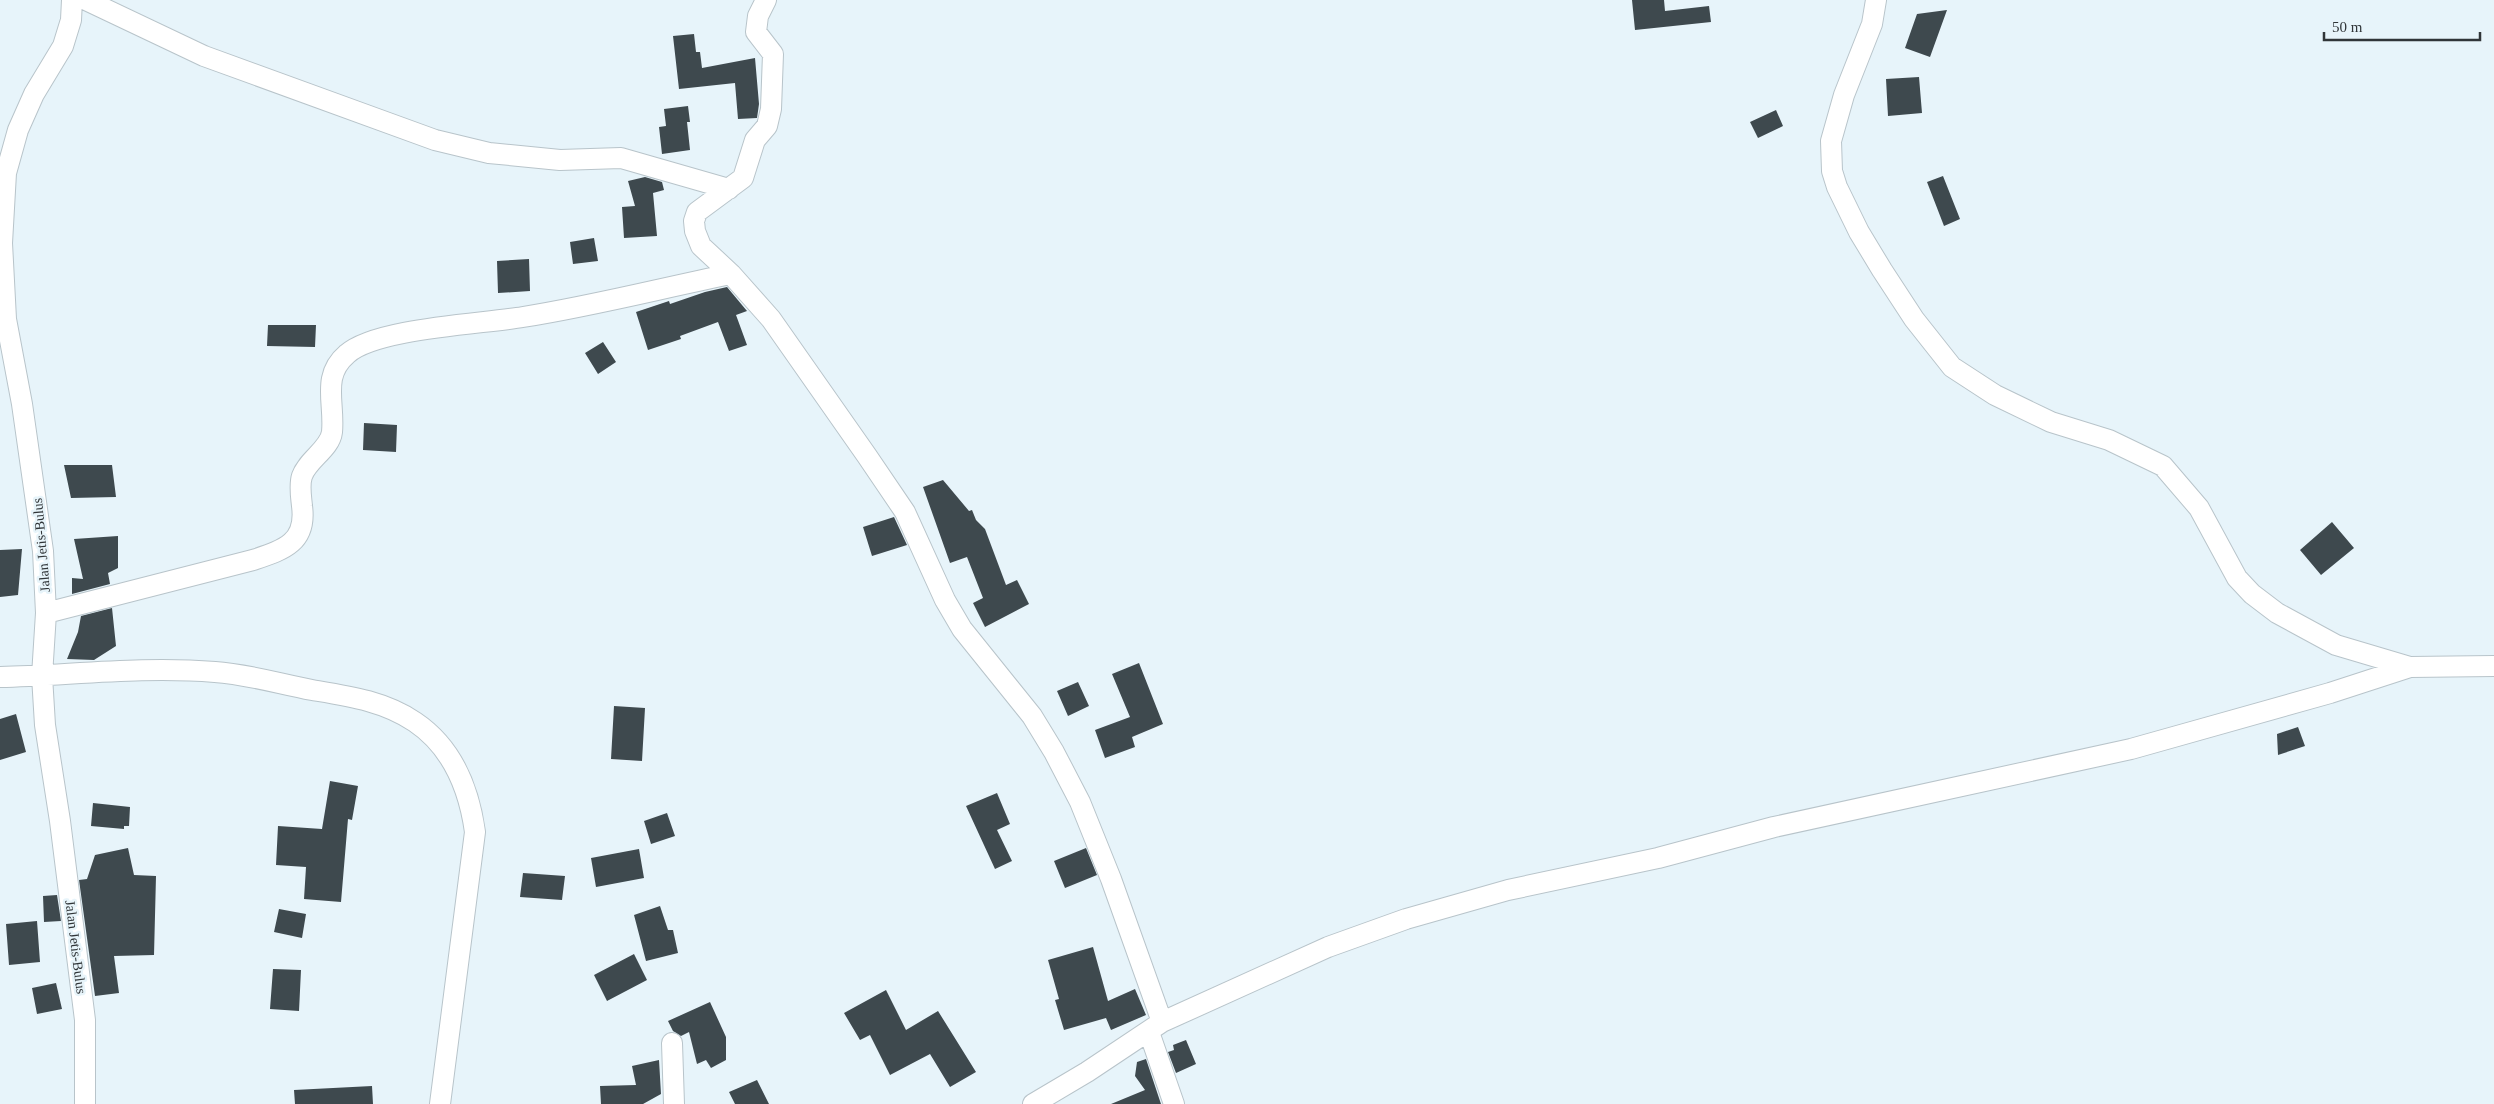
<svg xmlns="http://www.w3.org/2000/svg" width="2494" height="1104" font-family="'Times New Roman',serif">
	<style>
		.building { fill: #3e494e }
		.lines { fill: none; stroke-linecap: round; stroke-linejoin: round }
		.minor-casing { stroke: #b8c4ca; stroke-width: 22 }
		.minor { stroke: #fff; stroke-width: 20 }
		.labels { text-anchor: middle; stroke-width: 5; stroke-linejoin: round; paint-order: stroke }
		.street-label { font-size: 14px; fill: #303538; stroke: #e7f4fa }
	</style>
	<rect width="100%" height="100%" fill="#e7f4fa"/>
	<!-- building -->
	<path class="building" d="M 1632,0 L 1664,0 L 1665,11 L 1709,6 L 1711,22 L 1635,30 Z
		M 1947,10 L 1930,57 L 1905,48 L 1917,14 Z
		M 694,34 L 696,52 L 700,52 L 702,68 L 755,58 L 759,104 L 757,118 L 738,119 L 735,83 L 679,89 L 673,36 Z
		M 1919,77 L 1922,113 L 1888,116 L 1886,79 Z
		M 688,106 L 690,122 L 687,122 L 690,150 L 662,154 L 659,127 L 666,126 L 664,109 Z
		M 1776,110 L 1783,126 L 1758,138 L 1750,122 Z
		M 1943,176 L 1960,219 L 1944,226 L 1927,182 Z
		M 645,177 L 662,182 L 664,190 L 653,193 L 657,236 L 624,238 L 622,207 L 635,206 L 628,181 Z
		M 594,238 L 598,261 L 573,264 L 570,242 Z
		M 529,259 L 530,291 L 498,293 L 497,261 Z
		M 727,287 L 747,311 L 736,315 L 747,345 L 729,351 L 718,322 L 680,336 L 681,339 L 648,350 L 636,312 L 669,301 L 670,304 L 705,292 Z
		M 268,325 L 316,325 L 315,347 L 267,346 Z
		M 603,342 L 616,362 L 598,374 L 585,353 Z
		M 364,423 L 397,425 L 396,452 L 363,450 Z
		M 64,465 L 112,465 L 116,497 L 71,498 Z
		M 943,480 L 969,511 L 972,510 L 976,520 L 985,529 L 1006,585 L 1017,580 L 1029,604 L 985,627 L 973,603 L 983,598 L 967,557 L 950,563 L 923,487 Z
		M 894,517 L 907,545 L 872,556 L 863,527 Z
		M 2332,522 L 2354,548 L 2321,575 L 2300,550 Z
		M 118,536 L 118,568 L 108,573 L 110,584 L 72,594 L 72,578 L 83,579 L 74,539 Z
		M 22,549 L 18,595 L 0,597 L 0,550 Z
		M 112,608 L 116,646 L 94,660 L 67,659 L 78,632 L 81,616 Z
		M 1139,663 L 1163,724 L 1132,737 L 1135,747 L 1105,758 L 1095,730 L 1130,717 L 1112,674 Z
		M 1078,682 L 1089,706 L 1068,716 L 1057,691 Z
		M 614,706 L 645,708 L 642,761 L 611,759 Z
		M 16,714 L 26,752 L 0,760 L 0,719 Z
		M 2298,727 L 2305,746 L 2278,755 L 2277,734 Z
		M 330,781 L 358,786 L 352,820 L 348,819 L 341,902 L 304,899 L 306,867 L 276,865 L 278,826 L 322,829 Z
		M 997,793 L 1010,824 L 997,830 L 1012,861 L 995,869 L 966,806 Z
		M 93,803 L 130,807 L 129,826 L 124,826 L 124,829 L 91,826 Z
		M 667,813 L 675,836 L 651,844 L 644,821 Z
		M 128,848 L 134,875 L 156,876 L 154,955 L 114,956 L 119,993 L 95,996 L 79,880 L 87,879 L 95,855 Z
		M 1086,848 L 1097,875 L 1065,888 L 1054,861 Z
		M 639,849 L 644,878 L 596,887 L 591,858 Z
		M 523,873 L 565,876 L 562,900 L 520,897 Z
		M 57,895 L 61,921 L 44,922 L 43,896 Z
		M 660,906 L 668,930 L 673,930 L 678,953 L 646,961 L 634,915 Z
		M 279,909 L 306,914 L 302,938 L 274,932 Z
		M 37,921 L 40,962 L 9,965 L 6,924 Z
		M 1093,947 L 1108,1001 L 1135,989 L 1146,1015 L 1111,1030 L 1106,1018 L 1064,1030 L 1055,1000 L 1059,999 L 1048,960 Z
		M 634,954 L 647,980 L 607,1001 L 594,975 Z
		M 273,969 L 301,970 L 299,1011 L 270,1009 Z
		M 56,983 L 62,1009 L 37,1014 L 32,988 Z
		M 886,990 L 906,1030 L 938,1011 L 976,1072 L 950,1087 L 930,1054 L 890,1075 L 870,1035 L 860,1040 L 844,1013 Z
		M 710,1002 L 726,1037 L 726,1060 L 711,1068 L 706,1060 L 697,1064 L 689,1032 L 681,1036 L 673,1031 L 668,1021 Z
		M 1186,1040 L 1196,1064 L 1176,1073 L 1168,1052 L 1174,1050 L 1173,1045 Z
		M 1146,1059 L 1161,1104 L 1111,1104 L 1145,1090 L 1135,1076 L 1137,1062 Z
		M 659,1060 L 661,1094 L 643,1104 L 601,1104 L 600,1086 L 636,1085 L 632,1066 Z
		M 757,1080 L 769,1104 L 735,1104 L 729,1092 Z
		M 372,1086 L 373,1104 L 295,1104 L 294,1090 Z"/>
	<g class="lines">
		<!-- minor casing -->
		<g class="minor-casing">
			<path id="minor" d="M 72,0 L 71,20 L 63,46 L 34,94 L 18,130 L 6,173 L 2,243 L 6,319 L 22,404 L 43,551 L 46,613 L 42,676 L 45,725 L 60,821 L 85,1020 L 85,1104
				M 86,0 L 204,56 L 435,140 L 489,153 L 560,160 L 621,158 L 729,189
				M 766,0 L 758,16 L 756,32 L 773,54 L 771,109 L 767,126 L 755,140 L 743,178 L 697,212 L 694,221 L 695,231 L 701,246 L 731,274 L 771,319 L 867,456 L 905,512 L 945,600 L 962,629 L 1032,716 L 1054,752 L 1080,802 L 1111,879 L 1162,1022
				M 1876,0 L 1872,24 L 1844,95 L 1831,141 L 1832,171 L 1837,187 L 1859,232 L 1882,270 L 1914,319 L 1952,367 L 1995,395 L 2051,422 L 2109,440 L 2163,466 L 2199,508 L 2237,578 L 2252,594 L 2277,613 L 2336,645 L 2410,667 L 2494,666
				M 46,613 L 253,560 C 283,550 307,543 302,506 C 301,496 299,485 302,476 C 308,459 330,449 332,432 C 335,403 321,376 347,354 C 376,328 483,324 523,317 C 593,306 662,288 731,274
				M 0,677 C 72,675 143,666 215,672 C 247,674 280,684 312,690 C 348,696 384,701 415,722 C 452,747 469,789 475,832 L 440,1104
				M 1149,1032 L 1174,1104
				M 672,1043 L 674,1104
				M 1033,1104 L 1087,1072 L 1162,1022 L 1328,947 L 1406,919 L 1508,890 L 1658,858 L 1774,827 L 2131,749 L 2330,693 L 2410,667"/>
		</g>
		<!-- minor -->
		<use href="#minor" class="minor"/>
	</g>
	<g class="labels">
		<!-- street labels -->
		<g class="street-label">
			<text transform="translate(41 545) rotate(-95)" y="5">Jalan Jetis-Bulus</text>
			<text transform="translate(76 947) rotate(83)" y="5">Jalan Jetis-Bulus</text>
		</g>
	</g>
	<!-- scale -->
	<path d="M2324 32v8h156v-8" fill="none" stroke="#303538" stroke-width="2.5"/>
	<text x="2332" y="32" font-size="15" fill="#303538" stroke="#e7f4fa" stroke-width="4" paint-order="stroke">50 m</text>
</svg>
